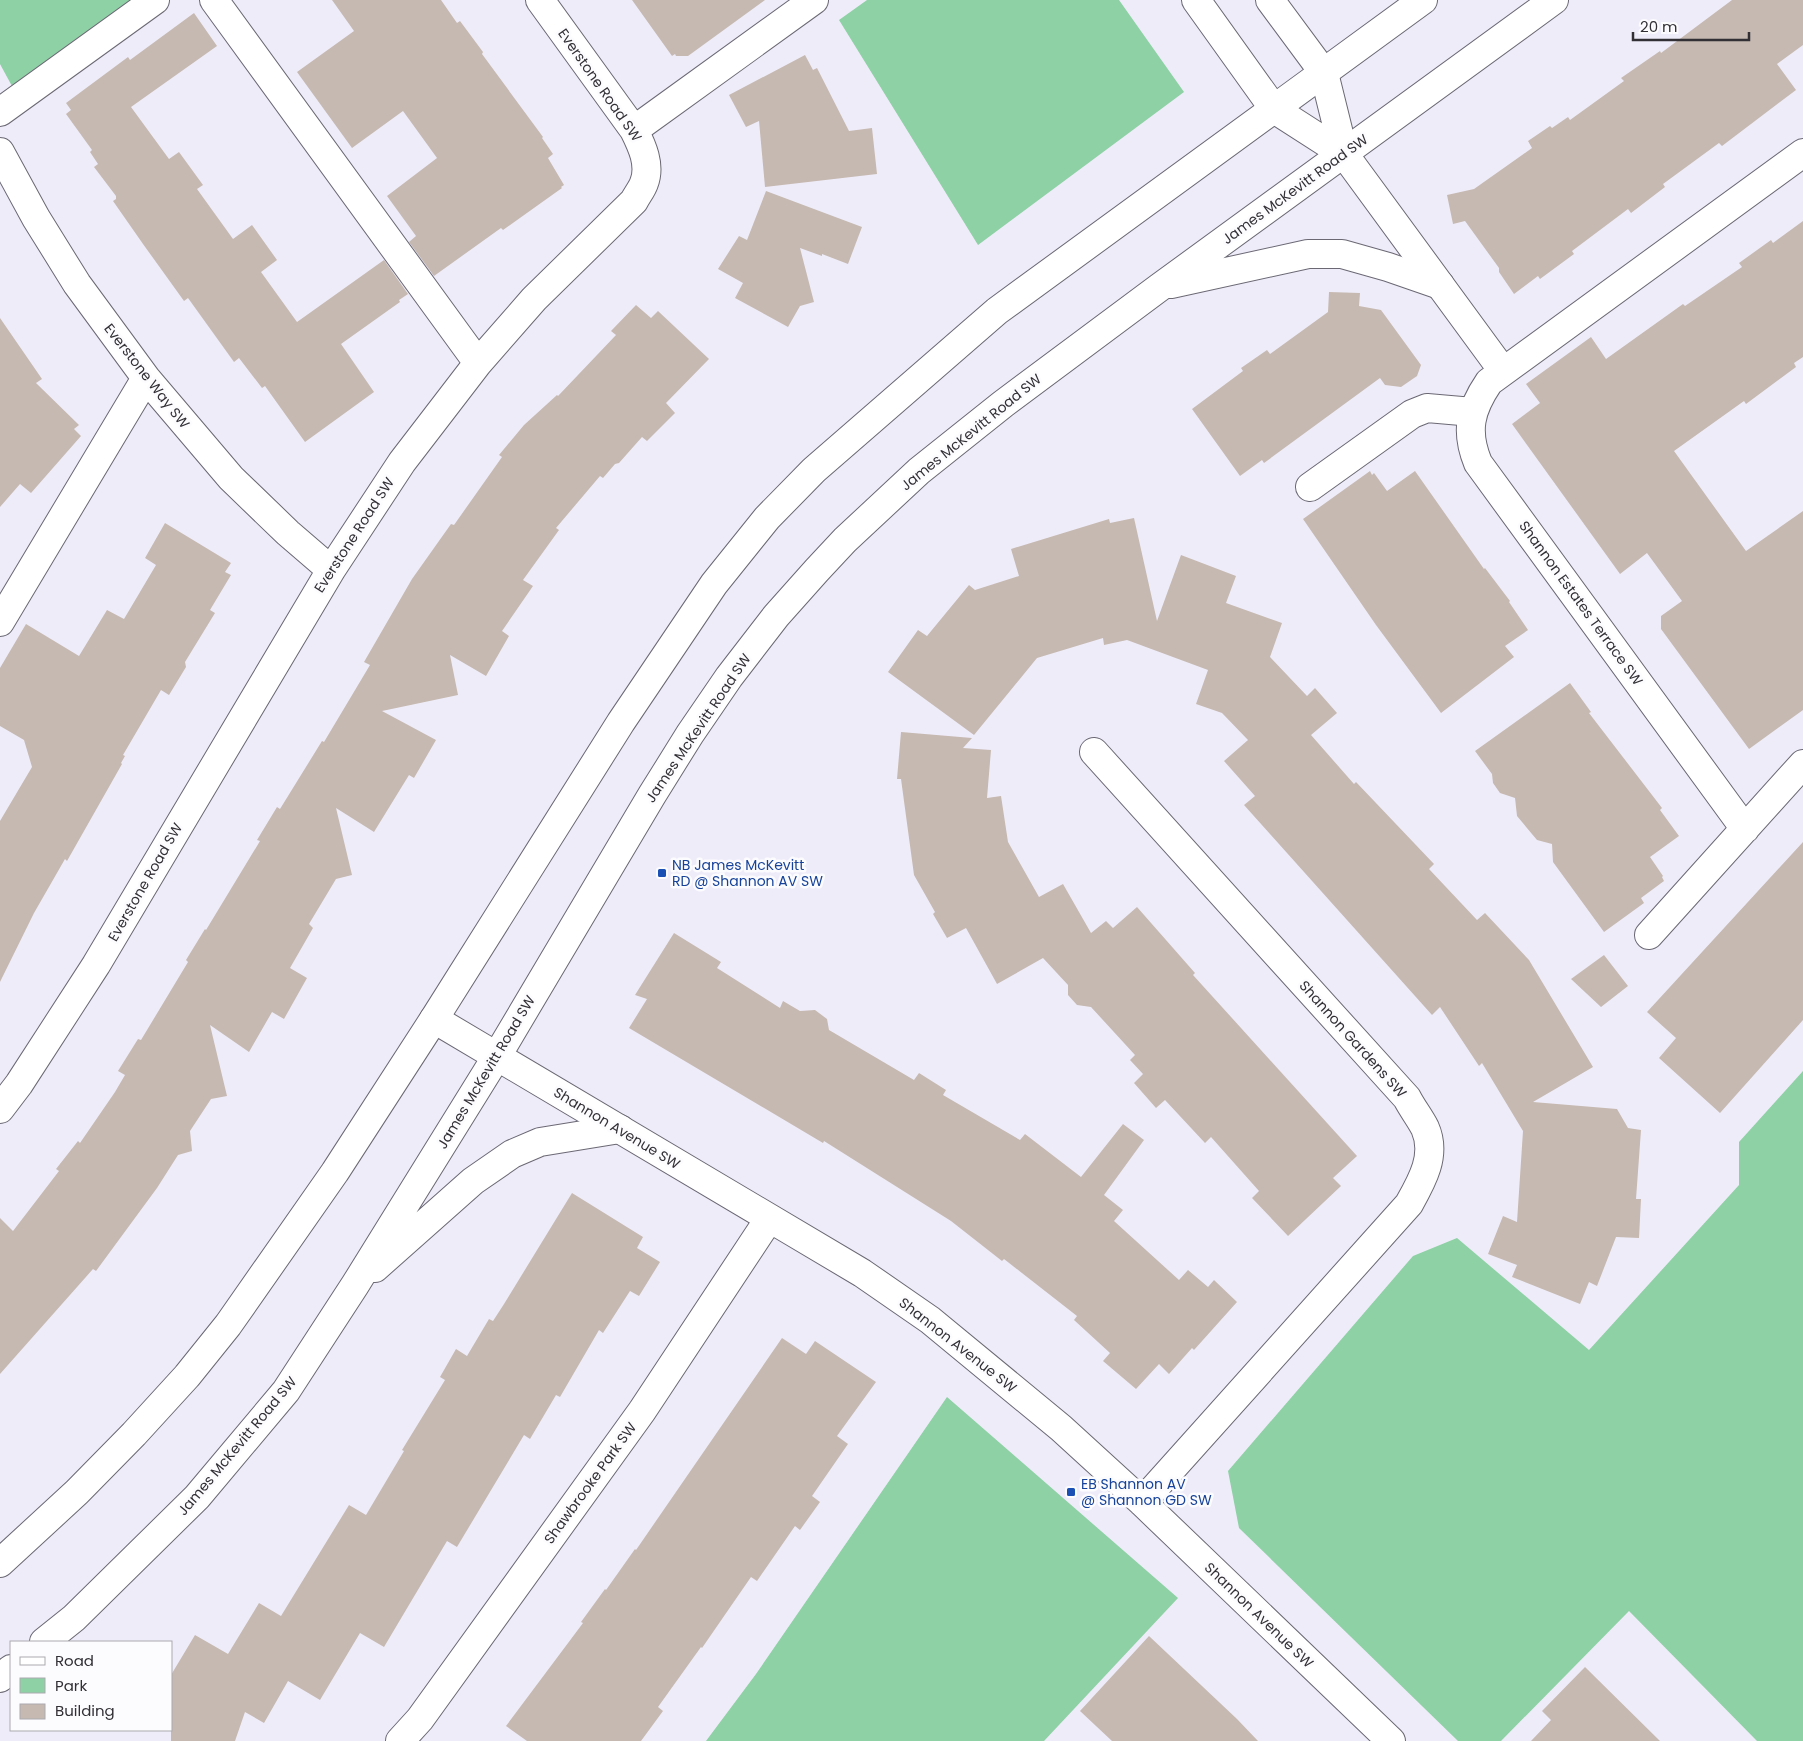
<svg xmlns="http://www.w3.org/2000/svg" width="1803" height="1741" font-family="Poppins,sans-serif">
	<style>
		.green { fill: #8dd1a5 }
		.building { fill: #c6b9b1 }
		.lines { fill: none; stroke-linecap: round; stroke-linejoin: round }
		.minor-casing { stroke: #6b6874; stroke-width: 30 }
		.major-casing { stroke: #6b6874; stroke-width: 30 }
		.minor { stroke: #fff; stroke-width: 28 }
		.major { stroke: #fff; stroke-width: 28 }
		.transit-dot { fill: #1a4fb4; stroke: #fcfbfe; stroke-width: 2 }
		.labels { text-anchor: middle; stroke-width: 5; stroke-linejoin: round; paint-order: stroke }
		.street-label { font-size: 14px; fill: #323035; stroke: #fcfbfe }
		.transit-label { font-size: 14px; fill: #164399; stroke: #fcfbfe; text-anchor: start }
	</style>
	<rect width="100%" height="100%" fill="#efecf9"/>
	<!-- green -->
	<path class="green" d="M 0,0 L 133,0 L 13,88 L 0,64 Z
		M 867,0 L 1119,0 L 1184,92 L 978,245 L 839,20 Z
		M 1803,1071 L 1803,1741 L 1757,1741 L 1629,1611 L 1501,1741 L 1458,1741 L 1239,1528 L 1228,1471 L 1413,1256 L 1457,1238 L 1589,1350 L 1739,1185 L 1739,1142 Z
		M 947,1397 L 1178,1598 L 1044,1741 L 706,1741 L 756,1674 Z"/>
	<!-- building -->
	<path class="building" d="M 332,0 L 441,0 L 457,23 L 460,21 L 483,52 L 482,54 L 543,137 L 542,138 L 553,154 L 548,158 L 564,185 L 561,187 L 562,188 L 503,230 L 501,228 L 434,276 L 409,242 L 416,236 L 387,196 L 437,158 L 403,111 L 352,148 L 297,72 L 354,31 Z
		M 632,0 L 765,0 L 688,56 L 676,56 L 675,54 L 672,56 Z
		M 1732,0 L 1803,0 L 1803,45 L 1777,64 L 1796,90 L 1722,146 L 1719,143 L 1663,184 L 1665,187 L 1631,213 L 1628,209 L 1572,251 L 1574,254 L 1540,279 L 1538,276 L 1514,294 L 1499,272 L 1499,268 L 1465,221 L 1453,224 L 1447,195 L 1474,189 L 1532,148 L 1528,141 L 1550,126 L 1552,128 L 1568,117 L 1570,120 L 1624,81 L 1621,78 L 1660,51 L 1661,53 Z
		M 194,13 L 217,46 L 131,107 L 169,159 L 179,152 L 203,185 L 197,189 L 233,239 L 252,225 L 277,260 L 261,272 L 297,322 L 384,260 L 408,294 L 399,300 L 400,302 L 341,344 L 374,392 L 305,442 L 265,386 L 262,388 L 239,358 L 234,362 L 188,298 L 184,301 L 143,244 L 113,201 L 116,199 L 116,196 L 94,167 L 98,164 L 90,152 L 92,150 L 66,114 L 71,110 L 66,103 L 128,57 L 130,60 Z
		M 805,55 L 813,70 L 817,68 L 849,131 L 872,128 L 877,174 L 765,187 L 759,121 L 746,127 L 729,95 Z
		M 766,191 L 862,227 L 848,264 L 822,254 L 822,256 L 800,248 L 814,302 L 800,306 L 788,327 L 735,298 L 743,283 L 718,269 L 739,236 L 747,240 Z
		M 1803,221 L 1803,357 L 1794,363 L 1796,367 L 1746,404 L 1744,401 L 1674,451 L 1746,551 L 1803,511 L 1803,710 L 1749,749 L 1661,629 L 1661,616 L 1682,601 L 1647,553 L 1620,574 L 1512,424 L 1540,403 L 1526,384 L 1591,337 L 1606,359 L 1683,304 L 1685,306 L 1742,267 L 1739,263 L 1771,240 L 1773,243 Z
		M 1329,292 L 1360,293 L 1359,306 L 1381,310 L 1421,365 L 1417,376 L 1401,387 L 1385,385 L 1380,378 L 1264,463 L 1262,460 L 1240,476 L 1192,409 L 1243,371 L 1241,368 L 1267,350 L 1270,354 L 1328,312 Z
		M 636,305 L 651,318 L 658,311 L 709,359 L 666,403 L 675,413 L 647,441 L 642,437 L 619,463 L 615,464 L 603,478 L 600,476 L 556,528 L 559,530 L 523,580 L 533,586 L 502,631 L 509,636 L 486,676 L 450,655 L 458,695 L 382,711 L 436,740 L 414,778 L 409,775 L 374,832 L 336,808 L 352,875 L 336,879 L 309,924 L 313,928 L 290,968 L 307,978 L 284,1019 L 272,1012 L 249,1052 L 210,1025 L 227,1096 L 211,1099 L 190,1131 L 192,1151 L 178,1155 L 157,1188 L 96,1271 L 93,1269 L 0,1374 L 0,1218 L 13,1231 L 59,1171 L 56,1169 L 78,1141 L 80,1143 L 115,1092 L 125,1075 L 118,1071 L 138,1039 L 141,1040 L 188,962 L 186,960 L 205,929 L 206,930 L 260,841 L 257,840 L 277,807 L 280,809 L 322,741 L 324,742 L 370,665 L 364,662 L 412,579 L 451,524 L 454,525 L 502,457 L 499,455 L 524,425 L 557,395 L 558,396 L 616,335 L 611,331 Z
		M 0,318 L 42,379 L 36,383 L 79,425 L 74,429 L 81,436 L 31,493 L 20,484 L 0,507 Z
		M 1370,471 L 1372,475 L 1374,473 L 1387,491 L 1415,471 L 1484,569 L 1485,568 L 1510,601 L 1509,602 L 1528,630 L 1505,646 L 1514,657 L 1441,713 L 1376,625 L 1303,519 Z
		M 1134,518 L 1157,621 L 1181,555 L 1236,576 L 1226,603 L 1282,623 L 1270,657 L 1307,696 L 1315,688 L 1337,713 L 1311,735 L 1354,784 L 1356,782 L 1434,864 L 1429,869 L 1477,920 L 1485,913 L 1529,960 L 1593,1067 L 1533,1102 L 1617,1109 L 1628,1128 L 1641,1130 L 1636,1199 L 1641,1199 L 1639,1238 L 1616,1237 L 1597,1286 L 1589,1282 L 1580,1304 L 1512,1277 L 1517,1265 L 1488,1254 L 1503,1216 L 1517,1222 L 1523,1131 L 1482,1063 L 1479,1066 L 1440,1007 L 1432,1015 L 1244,805 L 1255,796 L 1224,761 L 1248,740 L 1222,713 L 1196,704 L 1208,670 L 1127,640 L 1104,645 L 1103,638 L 1037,658 L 974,735 L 888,672 L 918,630 L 927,636 L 969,585 L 975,590 L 1019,576 L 1011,549 L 1109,519 L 1110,523 Z
		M 165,523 L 231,563 L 225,572 L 231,575 L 210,610 L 215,613 L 185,662 L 186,667 L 169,695 L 161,690 L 123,755 L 125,756 L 121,763 L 122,764 L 67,861 L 65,859 L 34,913 L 0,982 L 0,821 L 32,767 L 24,740 L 0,726 L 0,668 L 26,624 L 79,656 L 107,610 L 124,619 L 156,565 L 145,558 Z
		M 1570,683 L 1591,712 L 1589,713 L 1662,808 L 1660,810 L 1679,836 L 1650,857 L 1663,876 L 1662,877 L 1664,881 L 1641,898 L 1644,903 L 1604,932 L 1553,862 L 1552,844 L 1537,840 L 1517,816 L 1515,798 L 1500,793 L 1493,783 L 1492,774 L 1475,751 Z
		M 901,732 L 972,738 L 963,748 L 991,750 L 987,798 L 1001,796 L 1008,842 L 1039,897 L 1063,884 L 1091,933 L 1106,921 L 1113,928 L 1137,907 L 1195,973 L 1193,975 L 1357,1156 L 1333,1178 L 1341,1186 L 1288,1236 L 1252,1198 L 1259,1191 L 1211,1137 L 1205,1143 L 1165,1100 L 1156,1108 L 1134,1083 L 1143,1074 L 1130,1060 L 1135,1055 L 1091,1007 L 1077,1005 L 1068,995 L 1068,985 L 1043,958 L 997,984 L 966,928 L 947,938 L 933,914 L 935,912 L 914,875 L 901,779 L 897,779 Z
		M 1803,842 L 1803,1020 L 1720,1113 L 1659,1058 L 1676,1038 L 1647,1012 Z
		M 674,933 L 721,962 L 717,968 L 780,1008 L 783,1001 L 800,1011 L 815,1010 L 827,1019 L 829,1030 L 914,1080 L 919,1073 L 946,1090 L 943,1095 L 1020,1140 L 1025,1134 L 1081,1177 L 1123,1124 L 1144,1140 L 1104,1195 L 1123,1210 L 1114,1221 L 1179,1280 L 1188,1270 L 1208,1287 L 1214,1280 L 1237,1302 L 1194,1350 L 1192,1348 L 1169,1374 L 1159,1364 L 1136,1389 L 1103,1361 L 1110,1353 L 1074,1320 L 1077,1316 L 1004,1259 L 1002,1261 L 951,1221 L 824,1141 L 823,1143 L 629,1028 L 647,999 L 635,995 Z
		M 1604,955 L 1628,986 L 1601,1007 L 1571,979 Z
		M 572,1193 L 643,1237 L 637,1248 L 660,1262 L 639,1296 L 630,1291 L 603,1333 L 599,1330 L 560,1397 L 556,1395 L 530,1439 L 524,1435 L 457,1547 L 447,1541 L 384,1647 L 360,1633 L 320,1700 L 288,1681 L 264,1723 L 245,1712 L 235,1741 L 171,1741 L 171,1675 L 195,1635 L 228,1654 L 259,1603 L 281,1616 L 349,1505 L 366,1515 L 404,1451 L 402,1450 L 445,1380 L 440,1377 L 456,1349 L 467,1356 L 489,1319 L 493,1321 L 504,1304 Z
		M 782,1338 L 806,1354 L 815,1341 L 876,1382 L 837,1436 L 848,1444 L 812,1496 L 820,1502 L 800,1530 L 795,1526 L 757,1581 L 751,1577 L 702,1648 L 701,1647 L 658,1707 L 663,1711 L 641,1741 L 527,1741 L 506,1726 L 583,1623 L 581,1622 L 605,1589 L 606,1590 L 635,1549 L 636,1550 Z
		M 1149,1636 L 1237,1719 L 1258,1741 L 1112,1741 L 1080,1711 Z
		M 1585,1667 L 1660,1741 L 1531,1741 L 1551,1720 L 1542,1711 Z"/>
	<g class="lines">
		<!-- minor casing -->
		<g class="minor-casing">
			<path id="minor" d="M 214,0 L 478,363
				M 1196,0 L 1274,109 L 1344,154 L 1503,371
				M 1270,0 L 1324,73 L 1344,154
				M 0,112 L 155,0
				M 634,130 L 814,0
				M 0,152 L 36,218 L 77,284 L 146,378 L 231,478 L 288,533 L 331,570
				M 1310,487 L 1412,414 L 1427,408 L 1473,412
				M 0,622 L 146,378
				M 1094,752 L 1407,1098 C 1412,1108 1420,1118 1425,1128 C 1437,1155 1422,1181 1409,1204 L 1142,1502
				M 1745,829 L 1478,463 C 1465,431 1470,410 1489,382 L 1803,153
				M 1649,935 L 1803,764
				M 434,1019 L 862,1273 L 930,1320 L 1061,1428 L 1142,1502 L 1391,1741
				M 0,1109 L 19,1084 L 96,965 L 331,570 L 402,462 L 478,363 L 534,299 L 634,201 C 637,195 642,189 644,183 C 651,165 642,146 634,130 L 540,0
				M 400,1741 L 420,1719 L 642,1411 L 769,1219"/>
		</g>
		<!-- major casing -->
		<g class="major-casing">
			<path id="major" d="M 1171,284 L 1308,254 L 1342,254 L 1388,267 L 1440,285
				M 375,1268 L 473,1181 L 512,1154 L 540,1142 L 620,1129
				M 0,1563 L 77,1492 L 134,1434 L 187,1376 L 228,1325 L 335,1172 L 434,1019 L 621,722 L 714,584 L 767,518 L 814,470 L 997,311 L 1423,0
				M 44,1642 L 74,1618 L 197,1497 L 286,1391 L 355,1285 L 497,1056 L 652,795 L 690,734 L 729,677 L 776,616 L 817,570 L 845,540 L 919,471 L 1003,404 L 1160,287 L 1554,0
				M 0,1678 L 11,1669"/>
		</g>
		<!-- minor -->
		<use href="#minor" class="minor"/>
		<!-- major -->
		<use href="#major" class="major"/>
	</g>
	<!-- markers -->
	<g class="transit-dot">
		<rect x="657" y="868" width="10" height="10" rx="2.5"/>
		<rect x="1066" y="1487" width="10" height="10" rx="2.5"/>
	</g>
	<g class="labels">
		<!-- street labels -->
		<g class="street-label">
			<text transform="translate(600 85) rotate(55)" y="5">Everstone Road SW</text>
			<text transform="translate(1295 189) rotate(-36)" y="5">James McKevitt Road SW</text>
			<text transform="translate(147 376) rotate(52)" y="5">Everstone Way SW</text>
			<text transform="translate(971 432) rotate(-39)" y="5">James McKevitt Road SW</text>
			<text transform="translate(354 535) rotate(-57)" y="5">Everstone Road SW</text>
			<text transform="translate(1581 603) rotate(54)" y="5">Shannon Estates Terrace SW</text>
			<text transform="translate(698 728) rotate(-56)" y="5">James McKevitt Road SW</text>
			<text transform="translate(145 882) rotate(-60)" y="5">Everstone Road SW</text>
			<text transform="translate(1353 1039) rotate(48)" y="5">Shannon Gardens SW</text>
			<text transform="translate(486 1072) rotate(-59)" y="5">James McKevitt Road SW</text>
			<text transform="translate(617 1128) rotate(31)" y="5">Shannon Avenue SW</text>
			<text transform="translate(958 1345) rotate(38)" y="5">Shannon Avenue SW</text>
			<text transform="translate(237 1446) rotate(-50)" y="5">James McKevitt Road SW</text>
			<text transform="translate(590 1483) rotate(-54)" y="5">Shawbrooke Park SW</text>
			<text transform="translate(1259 1615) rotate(44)" y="5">Shannon Avenue SW</text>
		</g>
		<!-- transit labels -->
		<g class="transit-label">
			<text x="672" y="870">NB James McKevitt<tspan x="672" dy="16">RD @ Shannon AV SW</tspan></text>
			<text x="1081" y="1489">EB Shannon AV<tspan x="1081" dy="16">@ Shannon GD SW</tspan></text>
		</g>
	</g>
	<!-- legend -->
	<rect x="10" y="1641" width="162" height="90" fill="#fcfbfe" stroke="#abaaae"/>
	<rect x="20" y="1657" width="25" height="8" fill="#ffffff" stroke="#abaaae"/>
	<text x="55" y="1666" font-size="15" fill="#323035">Road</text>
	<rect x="20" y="1678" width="25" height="15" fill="#8dd1a5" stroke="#abaaae"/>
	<text x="55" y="1691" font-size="15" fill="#323035">Park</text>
	<rect x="20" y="1704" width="25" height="15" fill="#c6b9b1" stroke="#abaaae"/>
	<text x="55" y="1716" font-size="15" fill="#323035">Building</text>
	<!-- scale -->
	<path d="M1633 32v8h116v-8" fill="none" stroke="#323035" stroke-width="2.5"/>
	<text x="1640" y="32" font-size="15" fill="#323035" stroke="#fcfbfe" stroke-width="4" paint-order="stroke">20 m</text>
</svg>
